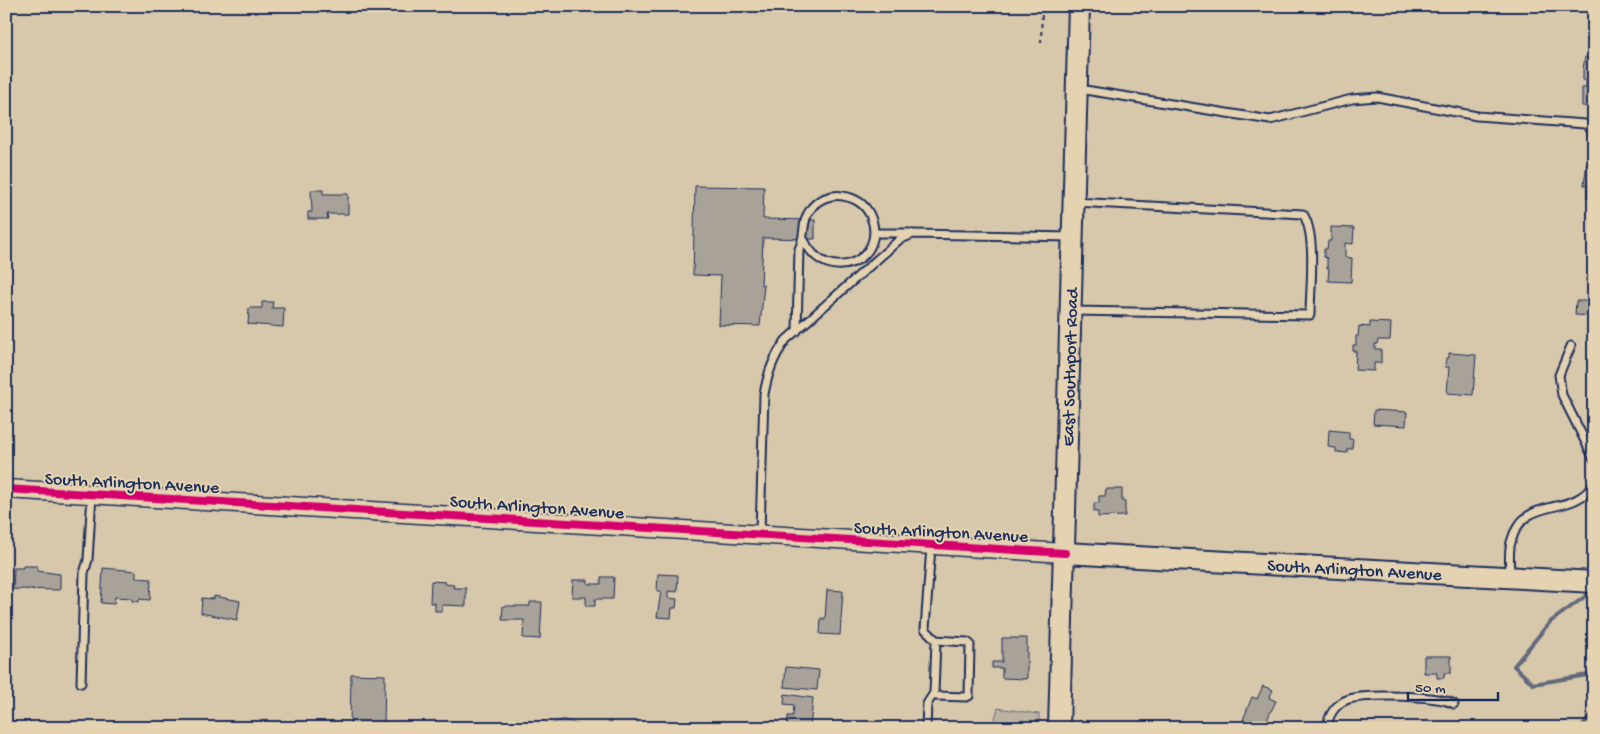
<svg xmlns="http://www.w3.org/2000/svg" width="1600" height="734" font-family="'Gochi Hand',sans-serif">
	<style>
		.green { fill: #bcb2a0; stroke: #6c707f }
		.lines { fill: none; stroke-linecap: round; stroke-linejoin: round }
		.stream { stroke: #646a7c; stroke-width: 4 }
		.building { fill: #a9a298; stroke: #1b2f5e }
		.service-casing { stroke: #1b2f5e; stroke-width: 11 }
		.tertiary-casing { stroke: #1b2f5e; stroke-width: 21 }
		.secondary-casing { stroke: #1b2f5e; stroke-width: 24 }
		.path { stroke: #1b2f5e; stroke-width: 2; stroke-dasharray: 4 4; stroke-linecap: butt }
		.service { stroke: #e4d2b0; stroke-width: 7 }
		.tertiary { stroke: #e4d2b0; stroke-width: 18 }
		.secondary { stroke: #e4d2b0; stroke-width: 20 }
		.cycleway-casing { stroke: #e4d2b0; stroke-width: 11 }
		.cycleway { stroke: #d6006c; stroke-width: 8 }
		.labels { text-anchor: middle; stroke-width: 4; stroke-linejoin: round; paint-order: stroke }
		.street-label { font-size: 18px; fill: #1b2f5e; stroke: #e4d2b0 }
	</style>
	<rect width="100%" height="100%" fill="#d8c8ab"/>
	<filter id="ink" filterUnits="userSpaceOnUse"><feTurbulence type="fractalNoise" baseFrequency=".02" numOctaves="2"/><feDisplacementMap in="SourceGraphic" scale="10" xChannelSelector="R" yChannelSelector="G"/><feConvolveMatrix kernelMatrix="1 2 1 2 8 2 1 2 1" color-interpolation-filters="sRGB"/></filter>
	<g filter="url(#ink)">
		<!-- green -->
		<path class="green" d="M 998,708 L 1039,714 L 1039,728 L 992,728 Z
			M 563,719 L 587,728 L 543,728 Z"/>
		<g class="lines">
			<!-- stream -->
			<path class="stream" d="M 1594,590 L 1550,622 L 1514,666 L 1533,684 L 1594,674
				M 1581,728 L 1594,711"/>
		</g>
		<!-- building -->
		<path class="building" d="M 1589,42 L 1594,42 L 1594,107 L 1582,106 L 1582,88 L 1586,88 L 1586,80 L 1583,80 L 1583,69 L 1585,57 L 1589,57 Z
			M 1587,163 L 1594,163 L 1594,198 L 1587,198 L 1587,185 L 1584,185 Z
			M 695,186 L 764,187 L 763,219 L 815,220 L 815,239 L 763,238 L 761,285 L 764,285 L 760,326 L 719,325 L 721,276 L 693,275 Z
			M 311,190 L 323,190 L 323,194 L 348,194 L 348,214 L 327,214 L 328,219 L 308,219 L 308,212 L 312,212 Z
			M 1331,227 L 1354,228 L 1353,244 L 1345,243 L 1345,257 L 1352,258 L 1351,282 L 1328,281 L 1329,268 L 1327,268 L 1327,258 L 1324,257 L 1324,249 L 1327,249 L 1328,241 L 1331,241 Z
			M 1591,297 L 1594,298 L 1593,316 L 1575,315 L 1576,301 L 1591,301 Z
			M 262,302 L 273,302 L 272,308 L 284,308 L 283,327 L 248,324 L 249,308 L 262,308 Z
			M 1370,322 L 1391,323 L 1390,340 L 1378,340 L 1377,344 L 1375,344 L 1375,349 L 1381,349 L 1381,363 L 1374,363 L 1374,371 L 1355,370 L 1356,351 L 1353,351 L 1353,345 L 1356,345 L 1356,336 L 1358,336 L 1359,326 L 1370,327 Z
			M 1449,353 L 1476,355 L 1473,395 L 1447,393 L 1449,367 L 1445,367 L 1446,358 L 1449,358 Z
			M 1374,410 L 1407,412 L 1406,426 L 1373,424 Z
			M 1329,430 L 1349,432 L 1349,439 L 1353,439 L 1352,449 L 1347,449 L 1347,453 L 1336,452 L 1336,448 L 1328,447 Z
			M 1106,489 L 1122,489 L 1122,501 L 1125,502 L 1125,516 L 1098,517 L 1098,512 L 1094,512 L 1094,503 L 1099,503 L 1099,496 L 1105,496 Z
			M 23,566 L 37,566 L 37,571 L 60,574 L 60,590 L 13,589 L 14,568 L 23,568 Z
			M 103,568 L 136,571 L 136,578 L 151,579 L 150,600 L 139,599 L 139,602 L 132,601 L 132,598 L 115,597 L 114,604 L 101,603 Z
			M 658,574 L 678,575 L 677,592 L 668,591 L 668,598 L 677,599 L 676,608 L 672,608 L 671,618 L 657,617 L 661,591 L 657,591 Z
			M 601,577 L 614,577 L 613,599 L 595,599 L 595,606 L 586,606 L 586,597 L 572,597 L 573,580 L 588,580 L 588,584 L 601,584 Z
			M 431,581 L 445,582 L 445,584 L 454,585 L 453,588 L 466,588 L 466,606 L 442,605 L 442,611 L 435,611 L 435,603 L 430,603 Z
			M 827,590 L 843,591 L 840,635 L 820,634 L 821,618 L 825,619 Z
			M 214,596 L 240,601 L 237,620 L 201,613 L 202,598 L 214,599 Z
			M 530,602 L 542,602 L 540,639 L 523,638 L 524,620 L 502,620 L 503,606 L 530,606 Z
			M 1002,638 L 1027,638 L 1027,679 L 1002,678 L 1002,668 L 992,668 L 992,662 L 1002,662 Z
			M 1424,656 L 1451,656 L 1451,673 L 1444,673 L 1444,678 L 1437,678 L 1437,673 L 1424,673 Z
			M 786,667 L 819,670 L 817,690 L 784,687 Z
			M 351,674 L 385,675 L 384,728 L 350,728 Z
			M 1263,686 L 1273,690 L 1269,698 L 1276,701 L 1263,728 L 1259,728 L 1243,720 L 1252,697 L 1257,699 Z
			M 785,694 L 813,698 L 810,728 L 787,728 L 788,716 L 793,716 L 794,705 L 784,704 Z"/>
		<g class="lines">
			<!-- service casing -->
			<g class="service-casing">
				<path id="service" d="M 1079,89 L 1270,120 L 1352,99 L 1377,97 L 1477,116 L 1585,124 L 1591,128 L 1594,138
					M 874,233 L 910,233
					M 1073,311 L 1310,315 C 1310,288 1317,235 1303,214 L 1074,202
					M 797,331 L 799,249 C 806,236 801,222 810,210 C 817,199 831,194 843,196 C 855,198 865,204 870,215 C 890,259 827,289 804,240
					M 1571,346 L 1559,375 L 1562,395 L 1594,459
					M 760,533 L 764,394 C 768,373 773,358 786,340 L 899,240 L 913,234 L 1070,237
					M 931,547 L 925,629 L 936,640 L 967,642 L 970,644 L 969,696 L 966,697 L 936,696 L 934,693 L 936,640
					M 1510,577 C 1510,566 1508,552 1511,542 C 1524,493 1571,519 1594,484
					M 81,683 L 84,573 L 88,560 L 92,495
					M 926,728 L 927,704 L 934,693
					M 1327,728 C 1328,715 1336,703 1349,699 C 1367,694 1439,695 1454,704"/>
			</g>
			<!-- tertiary casing -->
			<g class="tertiary-casing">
				<path id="tertiary" d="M 6,489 L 1065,553"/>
			</g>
			<!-- secondary casing -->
			<g class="secondary-casing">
				<g id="secondary">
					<path id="s1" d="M 1065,553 L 1594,582"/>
					<path id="s2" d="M 1059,728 L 1079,6"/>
				</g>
			</g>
			<!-- path -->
			<path class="path" d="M 1041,43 L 1042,6"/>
			<!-- service -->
			<use href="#service" class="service"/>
			<!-- tertiary -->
			<use href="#tertiary" class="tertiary"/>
			<!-- secondary -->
			<use href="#secondary" class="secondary"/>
			<!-- cycleway casing -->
			<g class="cycleway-casing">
				<path id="cycleway" d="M 6,489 L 1065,553"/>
			</g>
			<!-- cycleway -->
			<use href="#cycleway" class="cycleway"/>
		</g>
	</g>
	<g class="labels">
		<!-- street labels -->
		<g class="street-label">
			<text dy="6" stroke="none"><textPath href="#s2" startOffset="361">East Southport Road</textPath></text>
			<text transform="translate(132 482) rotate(3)" y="6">South Arlington Avenue</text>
			<text transform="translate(537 506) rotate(4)" y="6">South Arlington Avenue</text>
			<text transform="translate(941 531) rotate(3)" y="6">South Arlington Avenue</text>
			<text dy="6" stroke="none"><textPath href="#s1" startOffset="290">South Arlington Avenue</textPath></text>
		</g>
	</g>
	<!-- margin -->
	<rect width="1600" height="734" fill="none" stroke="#e4d2b0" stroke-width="25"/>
	<rect x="12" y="12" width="1575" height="709" fill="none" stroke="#1b2f5e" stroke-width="2" filter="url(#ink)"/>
	<!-- scale -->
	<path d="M1408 692v8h90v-8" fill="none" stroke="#1b2f5e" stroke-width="2.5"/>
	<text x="1415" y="692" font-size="15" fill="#1b2f5e" stroke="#e4d2b0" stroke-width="4" paint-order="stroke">50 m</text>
</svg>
